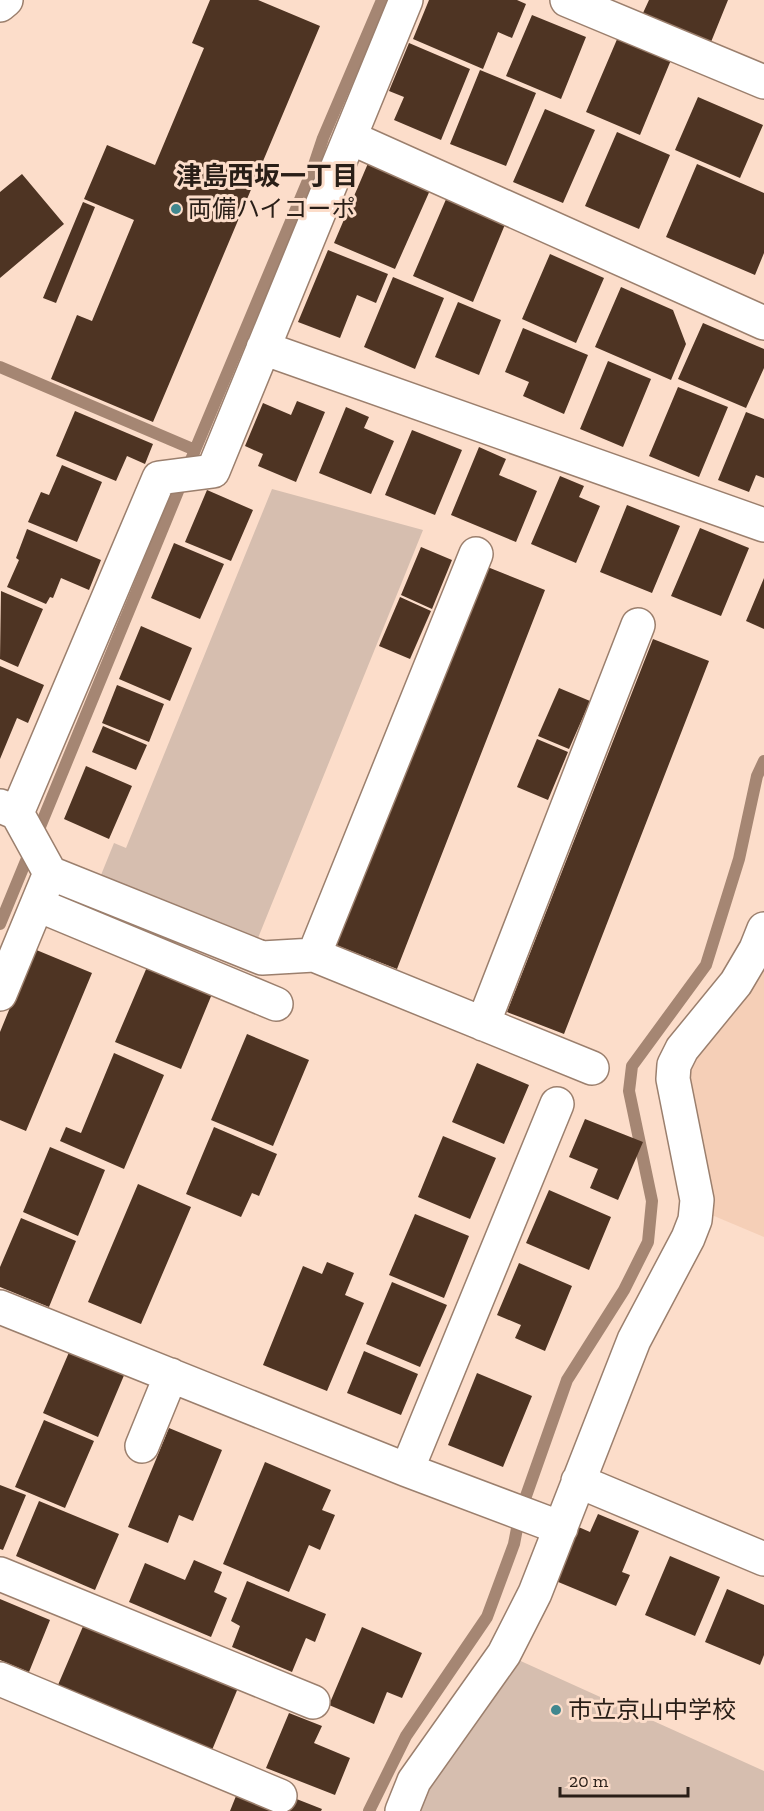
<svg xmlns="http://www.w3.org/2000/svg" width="764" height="1811" font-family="'Zilla Slab','Noto Sans JP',serif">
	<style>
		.built { fill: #f5cfb7 }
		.green { fill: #d6beaf }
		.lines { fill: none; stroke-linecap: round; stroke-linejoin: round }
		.stream { stroke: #a58673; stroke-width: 12 }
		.building { fill: #4e3423 }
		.street-casing { stroke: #9b7f6d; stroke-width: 36 }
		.secondary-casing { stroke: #9b7f6d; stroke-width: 36 }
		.street { stroke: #fff; stroke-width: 33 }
		.secondary { stroke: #fff; stroke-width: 33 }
		.poi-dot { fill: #40878e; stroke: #fcddca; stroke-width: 2 }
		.labels { text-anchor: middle; stroke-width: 6; stroke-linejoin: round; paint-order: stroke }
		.poi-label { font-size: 24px; fill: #291e17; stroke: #fcddca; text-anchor: start }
		.neighbourhood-label { font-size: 26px; font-weight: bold; fill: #291e17; stroke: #fcddca }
	</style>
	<rect width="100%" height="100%" fill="#fcddca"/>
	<!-- built -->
	<path class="built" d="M 764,958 L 764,1237 L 707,1213 L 686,1070 Z"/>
	<!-- green -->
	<path class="green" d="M 272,489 L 423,530 L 258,938 L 101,875 L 114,843 L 126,848 Z
		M 514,1658 L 764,1771 L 764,1811 L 412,1811 Z"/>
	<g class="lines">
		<!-- stream -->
		<path class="stream" d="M 0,367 L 195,450
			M 0,924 L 195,450 L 312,171 L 323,138 L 382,0
			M 369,1811 L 406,1736 L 487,1617 L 514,1544 L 520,1513 L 567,1380 L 624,1290 L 648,1242 L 652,1201 L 629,1091 L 632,1066 L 706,965 L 739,859 L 757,776 L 764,761"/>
	</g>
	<!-- building -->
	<path class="building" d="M 210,0 L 258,0 L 320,26 L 153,422 L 51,379 L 77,315 L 92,321 L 134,220 L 84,199 L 107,145 L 155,165 L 204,48 L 192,43 Z
		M 429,0 L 517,0 L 526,4 L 512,38 L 498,32 L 483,69 L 413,39 Z
		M 649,0 L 728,0 L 711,42 L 643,13 Z
		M 532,15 L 586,37 L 561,99 L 506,76 Z
		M 618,37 L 671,60 L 640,135 L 586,112 Z
		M 409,43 L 470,69 L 441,140 L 394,120 L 404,97 L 389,91 Z
		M 480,70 L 536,93 L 506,166 L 450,144 Z
		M 698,97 L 763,125 L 740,178 L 675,150 Z
		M 545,109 L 595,130 L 563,203 L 513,182 Z
		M 617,132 L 670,155 L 639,229 L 585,206 Z
		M 369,161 L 431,188 L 395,269 L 334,243 Z
		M 697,164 L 764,193 L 764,253 L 755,275 L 666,237 Z
		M 22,174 L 64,224 L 0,278 L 0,192 Z
		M 447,197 L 506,222 L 473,302 L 413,276 Z
		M 83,202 L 95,207 L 56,303 L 43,298 Z
		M 328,250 L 388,274 L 376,303 L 357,295 L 340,338 L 298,322 Z
		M 550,254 L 604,278 L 576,343 L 522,319 Z
		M 393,277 L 444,298 L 415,369 L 364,347 Z
		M 621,287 L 673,310 L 686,344 L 671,380 L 595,347 Z
		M 458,302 L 501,320 L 479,375 L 435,357 Z
		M 703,323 L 764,349 L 764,368 L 746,408 L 678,379 Z
		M 523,328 L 588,355 L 564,414 L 523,396 L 529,382 L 505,372 Z
		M 608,361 L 651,379 L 623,447 L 580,429 Z
		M 678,387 L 728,407 L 699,477 L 649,456 Z
		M 297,401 L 325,412 L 296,482 L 258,466 L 263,454 L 245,446 L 263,403 L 291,415 Z
		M 346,407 L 369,417 L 364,428 L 394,441 L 371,494 L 319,473 Z
		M 75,411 L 153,444 L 145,464 L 127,456 L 116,481 L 56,456 Z
		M 746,412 L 764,419 L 764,478 L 756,475 L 749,492 L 718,480 Z
		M 412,430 L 462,450 L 435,515 L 385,495 Z
		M 479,447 L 506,459 L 499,475 L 537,491 L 516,542 L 451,515 Z
		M 62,465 L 102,482 L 77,542 L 28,522 L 41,492 L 49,495 Z
		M 560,476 L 584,486 L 579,497 L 600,506 L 576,563 L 531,544 Z
		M 207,490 L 253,510 L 231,561 L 185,542 Z
		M 627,505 L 680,526 L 652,593 L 600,572 Z
		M 700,528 L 749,548 L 721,616 L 671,596 Z
		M 27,529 L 101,560 L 89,590 L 61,578 L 53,598 L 50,597 L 46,604 L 7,587 L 19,560 L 16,558 Z
		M 174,543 L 224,564 L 200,619 L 151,598 Z
		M 421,547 L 452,560 L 432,609 L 401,595 Z
		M 485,566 L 545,590 L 397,969 L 336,945 Z
		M 764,578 L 764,629 L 746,621 Z
		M 1,591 L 43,609 L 18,667 L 0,659 Z
		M 400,597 L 431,611 L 410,659 L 379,646 Z
		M 141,626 L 192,648 L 170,701 L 119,679 Z
		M 653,639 L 709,661 L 564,1034 L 507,1012 Z
		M 0,666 L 44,685 L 28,723 L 17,718 L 0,759 Z
		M 117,685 L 164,704 L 149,742 L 102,723 Z
		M 559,688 L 590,701 L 569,749 L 538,736 Z
		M 103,726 L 147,745 L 136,770 L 92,752 Z
		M 537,739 L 568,752 L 548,800 L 517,787 Z
		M 86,766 L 132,786 L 109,839 L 64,819 Z
		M 34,949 L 92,973 L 26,1131 L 0,1120 L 0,1032 Z
		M 147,967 L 212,994 L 181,1069 L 115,1042 Z
		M 247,1034 L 309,1060 L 273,1146 L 211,1120 Z
		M 114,1053 L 164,1075 L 124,1169 L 60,1141 L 66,1127 L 81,1133 Z
		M 477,1063 L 529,1085 L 504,1144 L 452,1122 Z
		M 585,1119 L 643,1142 L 618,1200 L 590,1188 L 598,1169 L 569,1157 Z
		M 214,1127 L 277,1154 L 259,1196 L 252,1193 L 241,1217 L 186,1194 Z
		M 443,1136 L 496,1158 L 470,1219 L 418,1197 Z
		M 50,1147 L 105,1170 L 78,1236 L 23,1212 Z
		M 138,1184 L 191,1207 L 141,1324 L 88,1302 Z
		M 549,1190 L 611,1217 L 589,1270 L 526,1243 Z
		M 415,1214 L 469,1236 L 444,1298 L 389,1275 Z
		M 21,1218 L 76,1241 L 49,1307 L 0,1287 L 0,1267 Z
		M 327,1262 L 354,1273 L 345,1295 L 364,1303 L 327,1391 L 263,1365 L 303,1266 L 322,1274 Z
		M 519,1263 L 572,1286 L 545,1351 L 515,1338 L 521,1325 L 497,1315 Z
		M 392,1282 L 447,1305 L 420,1367 L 366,1344 Z
		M 70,1350 L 125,1373 L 98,1437 L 43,1413 Z
		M 364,1351 L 418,1374 L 401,1415 L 347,1393 Z
		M 477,1373 L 532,1396 L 503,1467 L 448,1445 Z
		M 44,1420 L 94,1441 L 65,1508 L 15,1487 Z
		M 169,1428 L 222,1450 L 193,1521 L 179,1515 L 168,1543 L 128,1527 Z
		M 265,1462 L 331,1490 L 322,1510 L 335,1515 L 320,1550 L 309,1545 L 289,1592 L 223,1564 Z
		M 0,1485 L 26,1495 L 3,1550 L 0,1549 Z
		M 39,1501 L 119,1534 L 95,1590 L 16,1556 Z
		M 598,1514 L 639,1531 L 622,1572 L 630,1575 L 616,1606 L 551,1579 L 574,1525 L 590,1532 Z
		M 670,1556 L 720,1577 L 695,1636 L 645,1615 Z
		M 194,1560 L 222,1572 L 214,1592 L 227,1598 L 211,1637 L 129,1602 L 145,1563 L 185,1580 Z
		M 247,1581 L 326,1614 L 315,1642 L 306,1638 L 292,1672 L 232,1647 L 240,1626 L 231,1621 Z
		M 727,1589 L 764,1605 L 764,1655 L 760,1665 L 705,1642 Z
		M 0,1599 L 50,1620 L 29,1672 L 0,1660 Z
		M 84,1624 L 238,1688 L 212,1750 L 58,1685 Z
		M 362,1627 L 422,1653 L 402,1698 L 387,1692 L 374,1724 L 329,1705 Z
		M 289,1713 L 322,1726 L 314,1743 L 350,1758 L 335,1795 L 266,1768 Z
		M 238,1791 L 277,1811 L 230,1811 Z
		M 294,1798 L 322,1809 L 321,1811 L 289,1811 Z"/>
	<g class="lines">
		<!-- street casing -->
		<g class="street-casing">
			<path id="street" d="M 567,0 L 764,82
				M 351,138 L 764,323
				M 263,348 L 764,525
				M 0,806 L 17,813 L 159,478 L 213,471 L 406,0
				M 50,873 L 262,958 L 314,955 L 476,554
				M 38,905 L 276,1004
				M 314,955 L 592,1068
				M 0,994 L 50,873 L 17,813
				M 483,1024 L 638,625
				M 0,1307 L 407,1470 L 561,1528
				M 142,1446 L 171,1375
				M 407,1470 L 557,1104
				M 578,1481 L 764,1559
				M 0,1574 L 313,1702
				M 0,1679 L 280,1796
				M 402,1811 L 414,1781 L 504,1654 L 535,1593 L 634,1340 L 688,1238 L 695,1220 L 697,1200 L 673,1079 L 674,1065 L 682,1049 L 736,983 L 756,949 L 764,929"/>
		</g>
		<!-- secondary casing -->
		<g class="secondary-casing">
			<path id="secondary" d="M 0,5 L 6,0"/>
		</g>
		<!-- street -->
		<use href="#street" class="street"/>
		<!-- secondary -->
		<use href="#secondary" class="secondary"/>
	</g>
	<!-- markers -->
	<g class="poi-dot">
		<circle cx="176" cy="209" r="6"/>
		<circle cx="556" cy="1710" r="6"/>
	</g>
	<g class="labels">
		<!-- poi labels -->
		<g class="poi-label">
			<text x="188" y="217">両備ハイコーポ</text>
			<text x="568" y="1718">市立京山中学校</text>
		</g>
		<!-- neighbourhood labels -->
		<g class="neighbourhood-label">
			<text x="267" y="185">津島西坂一丁目</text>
		</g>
	</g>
	<!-- scale -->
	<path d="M560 1787v9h128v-9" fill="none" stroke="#291e17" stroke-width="3"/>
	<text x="569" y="1787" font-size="18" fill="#291e17" stroke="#fcddca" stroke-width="4.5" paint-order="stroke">20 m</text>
</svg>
